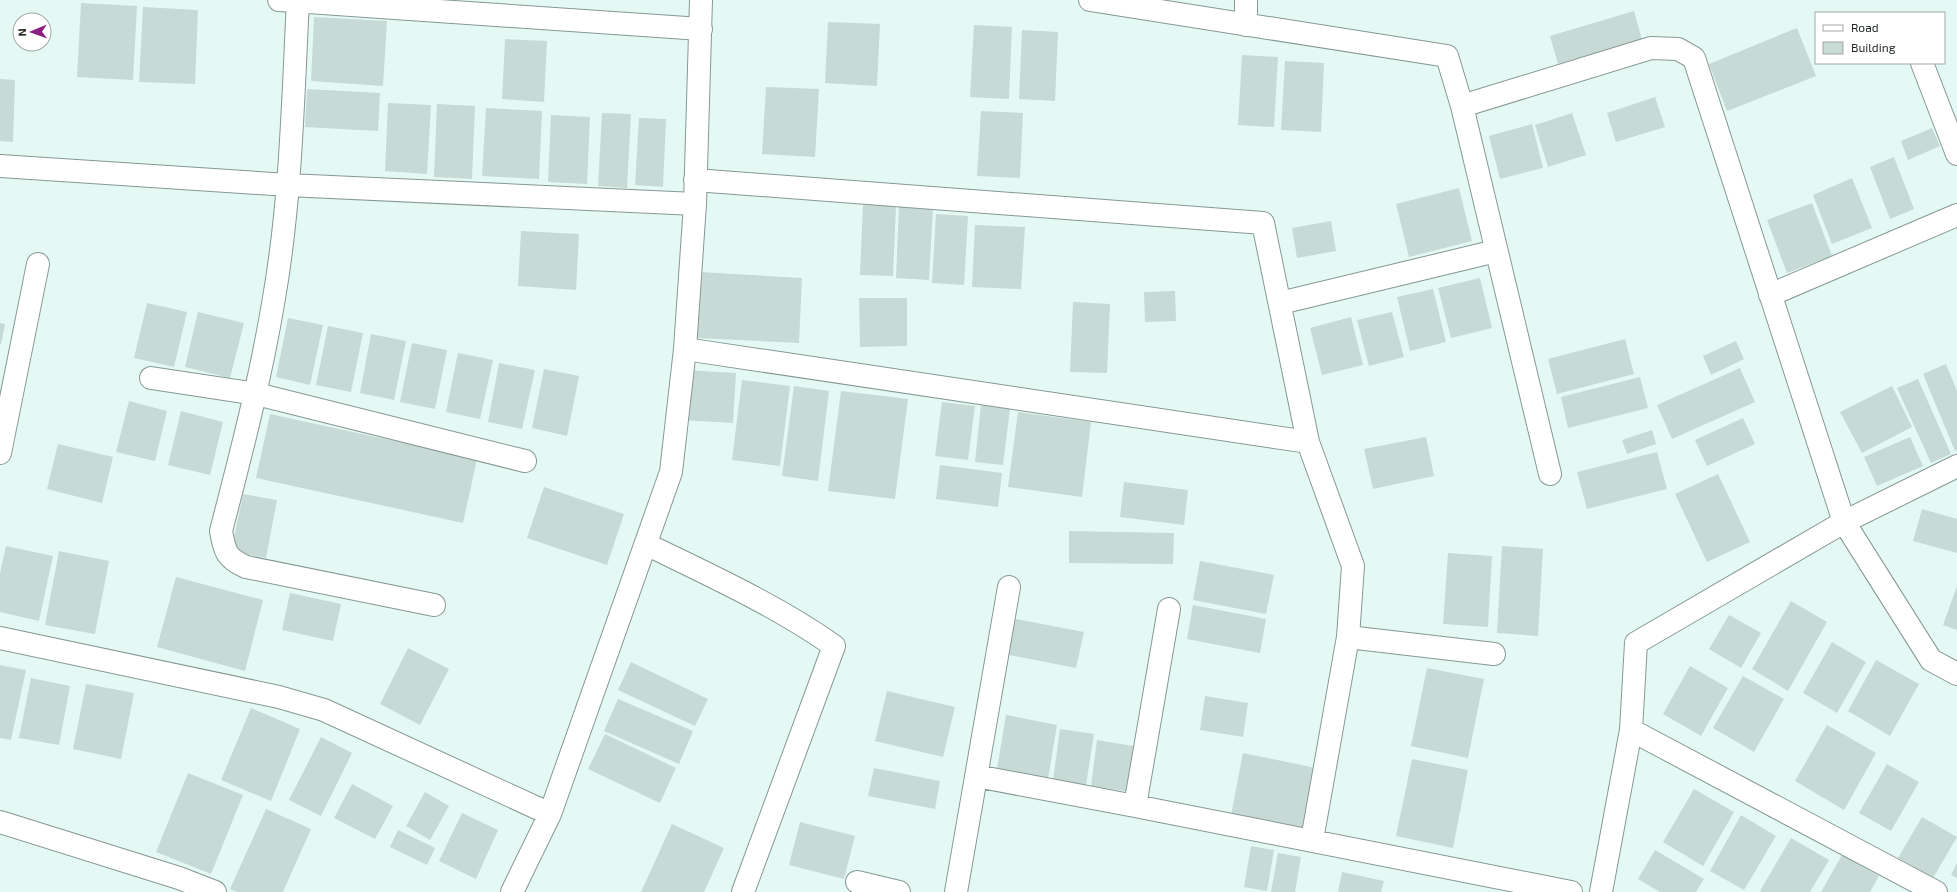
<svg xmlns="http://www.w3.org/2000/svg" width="1957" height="892" font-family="'Exo 2',sans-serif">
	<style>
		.building { fill: #c7dad6 }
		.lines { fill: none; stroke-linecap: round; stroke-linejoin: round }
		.minor-casing { stroke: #869894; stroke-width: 24 }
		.minor { stroke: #fff; stroke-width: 22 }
	</style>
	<rect width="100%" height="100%" fill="#e5f9f4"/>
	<!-- building -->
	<path class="building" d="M 81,3 L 137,6 L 133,80 L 77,77 Z
		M 143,7 L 198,10 L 195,84 L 139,82 Z
		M 1634,11 L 1642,40 L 1558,64 L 1550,36 Z
		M 314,17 L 387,21 L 383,86 L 311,81 Z
		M 828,22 L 880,24 L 877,86 L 825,83 Z
		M 974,25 L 1012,27 L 1009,99 L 970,97 Z
		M 1797,28 L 1816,76 L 1727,111 L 1709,64 Z
		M 1022,30 L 1058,32 L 1055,101 L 1019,99 Z
		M 505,39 L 547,41 L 544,102 L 502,99 Z
		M 1242,55 L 1278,57 L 1274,127 L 1238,125 Z
		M 1285,61 L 1324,63 L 1321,132 L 1281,130 Z
		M 0,79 L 15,80 L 13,142 L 0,141 Z
		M 766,87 L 819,89 L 815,157 L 762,154 Z
		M 307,89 L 380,93 L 378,131 L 305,127 Z
		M 1655,97 L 1665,127 L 1616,142 L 1607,113 Z
		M 388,103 L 431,105 L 427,174 L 385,171 Z
		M 437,104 L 475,106 L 472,179 L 434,177 Z
		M 486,108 L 542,111 L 539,179 L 482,176 Z
		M 981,111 L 1023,113 L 1020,178 L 977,176 Z
		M 602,113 L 631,114 L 627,188 L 598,186 Z
		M 1572,113 L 1586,155 L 1548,167 L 1535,125 Z
		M 551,115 L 590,117 L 587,184 L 548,182 Z
		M 639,118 L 666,119 L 663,187 L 635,185 Z
		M 1532,124 L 1543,168 L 1500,179 L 1489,136 Z
		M 1932,128 L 1940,146 L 1908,160 L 1901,141 Z
		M 1894,157 L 1914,209 L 1890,219 L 1870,167 Z
		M 1852,178 L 1872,228 L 1832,244 L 1813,195 Z
		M 1459,188 L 1472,241 L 1409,257 L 1396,204 Z
		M 1812,203 L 1832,256 L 1787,273 L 1767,220 Z
		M 863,205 L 896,206 L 893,276 L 860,275 Z
		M 899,205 L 933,207 L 929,280 L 896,278 Z
		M 936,214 L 968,216 L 964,285 L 932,283 Z
		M 1331,221 L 1336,251 L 1297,258 L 1292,228 Z
		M 975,225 L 1025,227 L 1021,289 L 972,287 Z
		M 521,231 L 579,234 L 576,290 L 518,286 Z
		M 700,272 L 802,278 L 799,343 L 697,338 Z
		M 1480,278 L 1492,328 L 1451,338 L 1438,288 Z
		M 1433,289 L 1446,342 L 1410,351 L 1397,297 Z
		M 1175,291 L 1176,321 L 1145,322 L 1144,292 Z
		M 859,298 L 907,298 L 907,346 L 860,347 Z
		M 1073,302 L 1110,304 L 1107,373 L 1070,372 Z
		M 147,303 L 187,312 L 174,367 L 134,358 Z
		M 198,312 L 244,323 L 230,378 L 185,367 Z
		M 1392,312 L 1404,357 L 1369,366 L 1357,320 Z
		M 1351,317 L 1363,365 L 1322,375 L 1310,328 Z
		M 288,318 L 323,325 L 310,385 L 276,377 Z
		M 0,323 L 5,324 L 1,344 L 0,344 Z
		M 328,326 L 363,333 L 351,392 L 316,385 Z
		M 371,334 L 406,341 L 394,400 L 360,393 Z
		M 1625,339 L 1634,374 L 1557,394 L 1548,359 Z
		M 1736,341 L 1744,359 L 1711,375 L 1703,356 Z
		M 412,343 L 447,350 L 435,409 L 400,402 Z
		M 458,353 L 493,360 L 480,419 L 446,412 Z
		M 499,363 L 535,370 L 522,429 L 488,422 Z
		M 1946,364 L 1957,391 L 1957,450 L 1955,451 L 1923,374 Z
		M 1740,368 L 1755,402 L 1672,439 L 1657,405 Z
		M 544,369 L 579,376 L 567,436 L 532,428 Z
		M 684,370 L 736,373 L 733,423 L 682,420 Z
		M 1640,377 L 1648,408 L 1568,428 L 1561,397 Z
		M 1918,379 L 1951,454 L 1931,463 L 1897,388 Z
		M 742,380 L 790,386 L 780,466 L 732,460 Z
		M 794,386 L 829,391 L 818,481 L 782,476 Z
		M 1892,386 L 1912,427 L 1862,453 L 1840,412 Z
		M 841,391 L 908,399 L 895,499 L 828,491 Z
		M 129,401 L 167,411 L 155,461 L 116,452 Z
		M 942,402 L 975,406 L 968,460 L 935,456 Z
		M 981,405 L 1010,409 L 1003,465 L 975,462 Z
		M 181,411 L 223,422 L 210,475 L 168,465 Z
		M 1018,412 L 1091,422 L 1082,497 L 1008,487 Z
		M 270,414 L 477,459 L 463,523 L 256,478 Z
		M 1743,418 L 1755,444 L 1707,466 L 1695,440 Z
		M 1652,430 L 1656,444 L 1627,454 L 1622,440 Z
		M 1426,437 L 1434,476 L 1373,489 L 1364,449 Z
		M 1910,437 L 1923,466 L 1877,486 L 1864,457 Z
		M 58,444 L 113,457 L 102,503 L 47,489 Z
		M 1657,452 L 1667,489 L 1587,509 L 1577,472 Z
		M 940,465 L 1002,473 L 998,507 L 936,499 Z
		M 1718,474 L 1750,542 L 1707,562 L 1675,494 Z
		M 1124,482 L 1188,490 L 1184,525 L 1120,517 Z
		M 544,487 L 624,514 L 607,565 L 527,538 Z
		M 243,494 L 277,500 L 266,558 L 231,552 Z
		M 1922,509 L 1957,519 L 1957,553 L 1913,541 Z
		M 1069,531 L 1174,533 L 1173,564 L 1069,563 Z
		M 6,546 L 53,556 L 39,621 L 0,612 L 0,573 Z
		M 1502,546 L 1543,549 L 1538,636 L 1497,633 Z
		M 59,551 L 109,561 L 95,634 L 45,625 Z
		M 1448,553 L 1492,556 L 1488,627 L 1443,624 Z
		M 1200,561 L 1274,575 L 1266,614 L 1193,600 Z
		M 176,577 L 263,600 L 245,671 L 157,647 Z
		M 1957,586 L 1957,630 L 1943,625 Z
		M 290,593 L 341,604 L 333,641 L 282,630 Z
		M 1791,601 L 1827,622 L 1788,691 L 1752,669 Z
		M 1193,605 L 1266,619 L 1260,653 L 1187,639 Z
		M 1729,615 L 1761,633 L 1741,668 L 1709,649 Z
		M 1011,618 L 1084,632 L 1076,668 L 1004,654 Z
		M 1832,642 L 1866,662 L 1837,713 L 1803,693 Z
		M 408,648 L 449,669 L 420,725 L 380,704 Z
		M 1876,660 L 1919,684 L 1890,736 L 1848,711 Z
		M 631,662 L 708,699 L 695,726 L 618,690 Z
		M 0,665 L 26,670 L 11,740 L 0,738 Z
		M 1690,666 L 1728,688 L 1701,736 L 1663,714 Z
		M 1427,668 L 1484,679 L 1468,758 L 1411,746 Z
		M 1743,676 L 1784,699 L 1754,752 L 1713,728 Z
		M 31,678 L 70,686 L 59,745 L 19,738 Z
		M 86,684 L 134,693 L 121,759 L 73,749 Z
		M 887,691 L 955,707 L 943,757 L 875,741 Z
		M 1205,696 L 1248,703 L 1243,737 L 1200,730 Z
		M 618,699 L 693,731 L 679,764 L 604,731 Z
		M 251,708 L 300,729 L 271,801 L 221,780 Z
		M 1006,715 L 1057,725 L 1048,779 L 997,769 Z
		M 1827,725 L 1876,753 L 1844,810 L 1795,781 Z
		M 1060,729 L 1094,734 L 1086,785 L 1053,780 Z
		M 605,734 L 676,768 L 660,803 L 588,769 Z
		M 321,737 L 352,753 L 321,816 L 289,800 Z
		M 1097,740 L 1139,747 L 1132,792 L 1091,786 Z
		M 1243,753 L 1316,768 L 1304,830 L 1231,815 Z
		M 1412,759 L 1468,770 L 1453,848 L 1396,836 Z
		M 1887,764 L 1919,782 L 1891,831 L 1859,813 Z
		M 874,768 L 940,781 L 935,809 L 868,796 Z
		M 188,773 L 243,795 L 211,874 L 156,852 Z
		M 352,784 L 393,806 L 375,839 L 334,818 Z
		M 1694,789 L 1734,812 L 1703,866 L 1663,842 Z
		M 425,792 L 449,806 L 430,840 L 406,826 Z
		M 266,809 L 311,829 L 283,892 L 237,892 L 230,889 Z
		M 462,813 L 498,830 L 476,879 L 439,861 Z
		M 1741,815 L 1776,836 L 1744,890 L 1710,871 Z
		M 1922,817 L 1957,837 L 1933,878 L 1898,858 Z
		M 800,822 L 855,836 L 844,879 L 789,865 Z
		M 672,824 L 724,848 L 704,892 L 641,892 Z
		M 398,830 L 435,848 L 427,865 L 390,847 Z
		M 1791,838 L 1829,860 L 1810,892 L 1762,892 L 1760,891 Z
		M 1251,846 L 1274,850 L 1267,891 L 1244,887 Z
		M 1655,850 L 1704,879 L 1696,892 L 1660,892 L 1638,879 Z
		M 1278,853 L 1301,857 L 1295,892 L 1271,892 Z
		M 1842,855 L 1879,876 L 1870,892 L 1821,892 Z
		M 1957,863 L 1957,878 L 1951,875 Z
		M 1342,872 L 1384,881 L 1381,892 L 1338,892 Z"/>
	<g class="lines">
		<!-- minor casing -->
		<g class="minor-casing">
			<path id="minor" d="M 279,0 L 701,29
				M 298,0 C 293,99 291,200 274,298 C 261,377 241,454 221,531 C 225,552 226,558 246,567 L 434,605
				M 1090,0 L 1447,56 L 1462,106 L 1550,474
				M 1246,25 L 1246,0
				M 1922,63 L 1957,154
				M 1462,106 L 1651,48 L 1678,49 L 1694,58 L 1844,522 L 1931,660 L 1957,674
				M 0,166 L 288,185 L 695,204
				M 695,180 L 1263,223 L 1308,442 L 1353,566 L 1348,637 L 1312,840
				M 1770,295 L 1957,215
				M 1280,303 L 1496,251
				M 685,349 L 1308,442
				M 151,378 L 256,394 L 525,461
				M 0,453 L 38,264
				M 646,544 C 709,575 776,605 834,646 L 743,892
				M 1348,637 L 1494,654
				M 0,638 L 279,697 L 324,710 L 550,814
				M 1631,730 L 1936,892
				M 976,776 L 1135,806 L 1571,892
				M 1135,806 L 1169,609
				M 0,822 L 179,878 L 215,892
				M 857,882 L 899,892
				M 512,892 L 550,814 L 671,472 L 685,349 L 695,204 L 701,0
				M 956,892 L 1009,587
				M 1601,892 L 1631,730 L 1636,643 L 1844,522 L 1957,466"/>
		</g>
		<!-- minor -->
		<use href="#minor" class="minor"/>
	</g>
	<!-- legend -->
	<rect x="1815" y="12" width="130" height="52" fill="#ffffff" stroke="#a5a8a7"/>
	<rect x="1823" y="25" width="20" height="6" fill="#ffffff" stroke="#a5a8a7"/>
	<text x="1851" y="32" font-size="12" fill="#1e2524">Road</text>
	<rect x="1823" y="42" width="20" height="12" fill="#c7dad6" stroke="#a5a8a7"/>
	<text x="1851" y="52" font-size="12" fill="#1e2524">Building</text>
	<!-- north arrow -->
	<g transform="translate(32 32) rotate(268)"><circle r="19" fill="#ffffff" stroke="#a5a8a7"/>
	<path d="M0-3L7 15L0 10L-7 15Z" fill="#8e1f82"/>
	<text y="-6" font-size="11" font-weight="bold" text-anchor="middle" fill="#1e2524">N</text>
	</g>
</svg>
